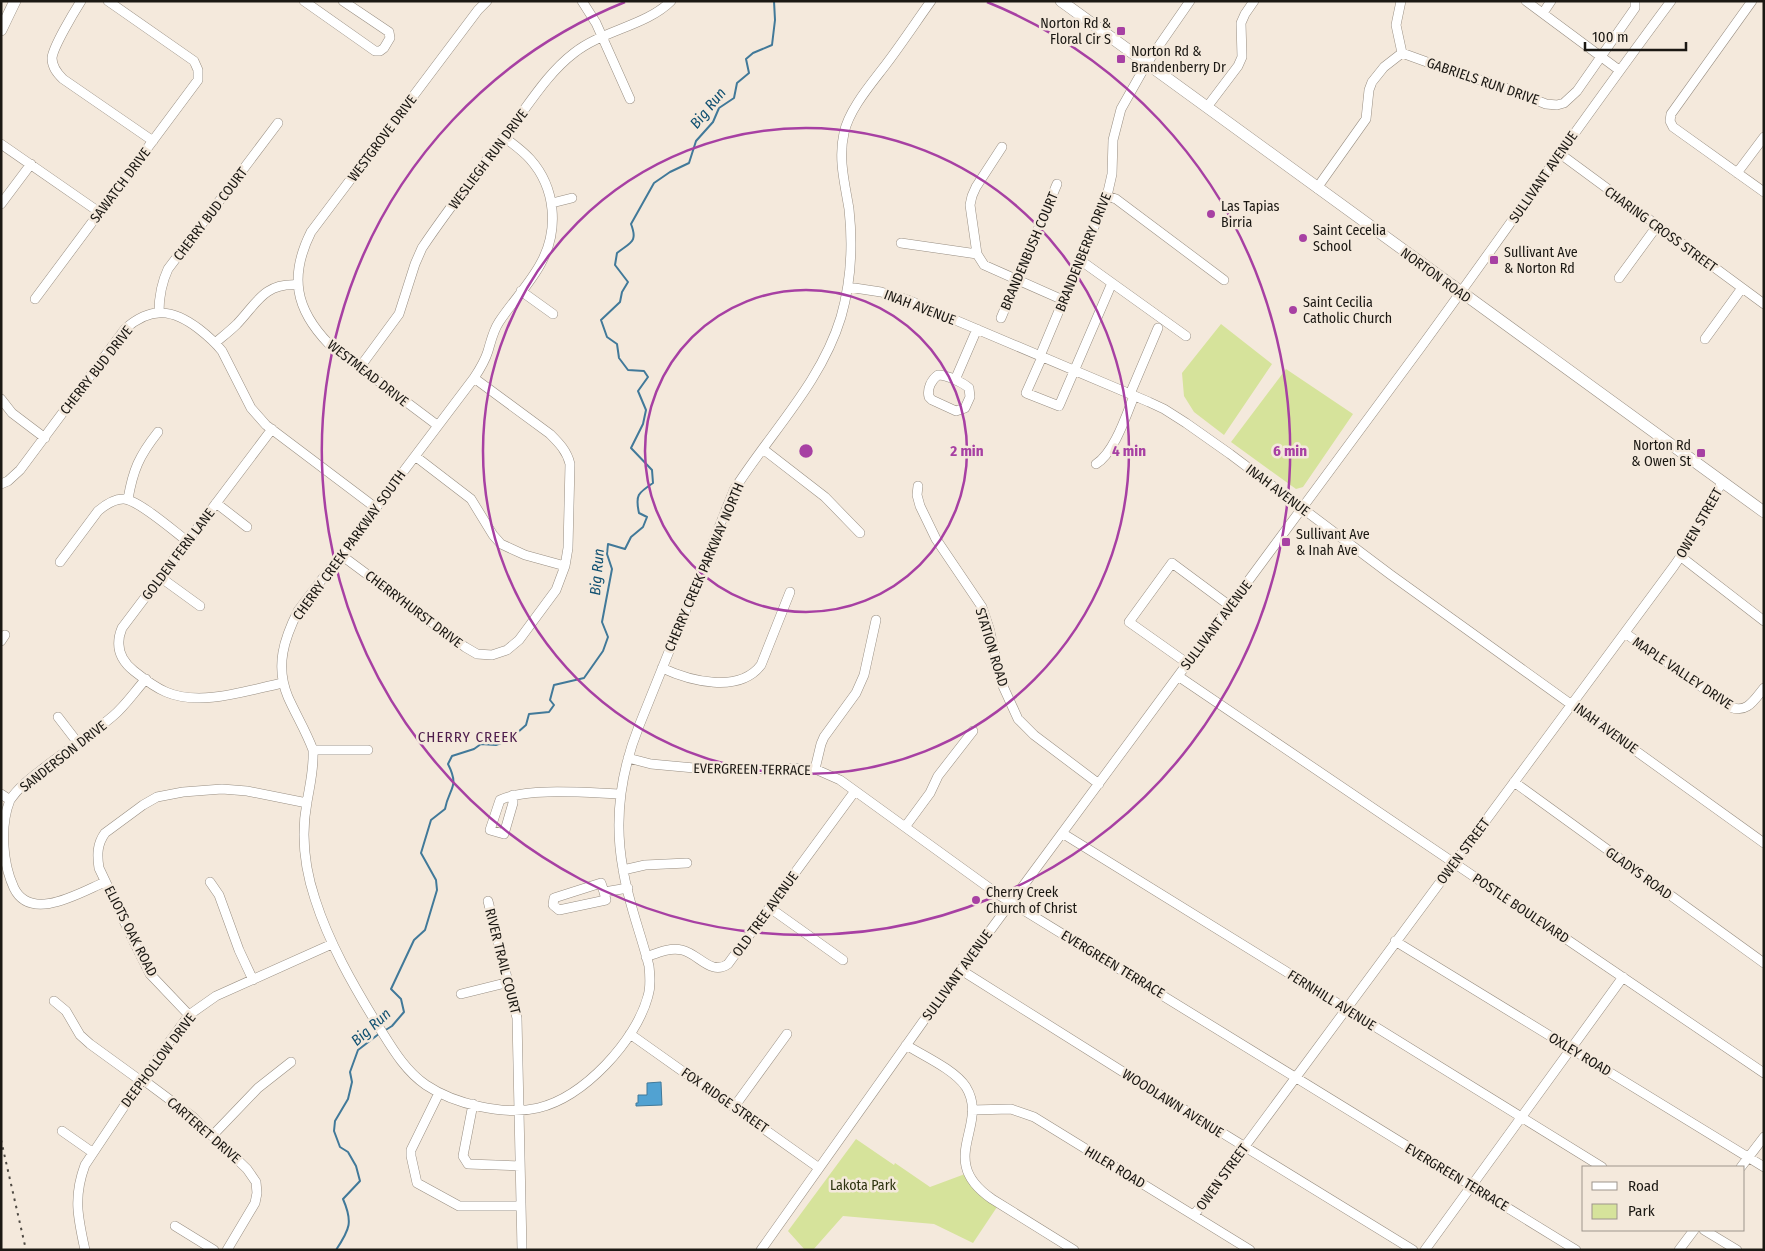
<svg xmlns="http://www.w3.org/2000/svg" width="1765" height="1251" font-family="'Fira Sans Condensed',sans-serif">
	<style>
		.green { fill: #d6e39b }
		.water { fill: #51a2d2; stroke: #417999 }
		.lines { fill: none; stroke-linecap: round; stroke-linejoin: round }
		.stream { stroke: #417999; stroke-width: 2 }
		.minor-casing { stroke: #988e82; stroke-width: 10 }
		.major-casing { stroke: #988e82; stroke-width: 12 }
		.minor { stroke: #fff; stroke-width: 9 }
		.major { stroke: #fff; stroke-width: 11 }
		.rail { stroke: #504b44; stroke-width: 2; stroke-dasharray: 2.5 5; stroke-linecap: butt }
		.ring { fill: none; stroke: #a740a3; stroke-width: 2.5 }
		.poi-dot { fill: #a740a3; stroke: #f4e9dc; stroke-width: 2 }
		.labels { text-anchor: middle; stroke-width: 5; stroke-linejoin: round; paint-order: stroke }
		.poi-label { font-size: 14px; fill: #1b1813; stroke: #f4e9dc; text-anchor: start }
		.street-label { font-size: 14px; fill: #1b1813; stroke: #f4e9dc }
		.park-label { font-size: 14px; fill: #2e3310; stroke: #f4e9dc }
		.water-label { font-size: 15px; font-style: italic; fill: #105071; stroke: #f4e9dc }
		.neighbourhood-label { font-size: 15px; letter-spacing: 1px; fill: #4e1d4c; stroke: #f4e9dc }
		.centre { fill: #a740a3; stroke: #f4e9dc; stroke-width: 2.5 }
		.ring-label { font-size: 15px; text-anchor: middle; font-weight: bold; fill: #a740a3; stroke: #f4e9dc; stroke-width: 5; stroke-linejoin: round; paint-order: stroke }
	</style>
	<rect width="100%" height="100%" fill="#f4e9dc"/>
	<!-- green -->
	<path class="green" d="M 1221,324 L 1272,364 L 1224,435 L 1194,412 L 1184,396 L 1182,373 Z
		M 1286,369 L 1353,414 L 1303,487 L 1296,489 L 1231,442 Z
		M 856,1139 L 894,1165 L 895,1163 L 930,1187 L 965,1174 C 973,1189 983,1198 997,1207 L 973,1243 L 934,1224 L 843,1216 L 813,1250 L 805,1250 L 788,1231 Z"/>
	<!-- water -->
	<path class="water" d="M 661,1082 L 662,1105 L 636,1106 L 636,1103 L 638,1103 L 638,1095 L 647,1095 L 647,1083 Z"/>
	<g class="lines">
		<!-- stream -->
		<path class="stream" d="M 384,1031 L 392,1026 L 404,1012 L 401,999 L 391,989 L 414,940 L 425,930 L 437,890 L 436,880 L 421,853 L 431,820 L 445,809 C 449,787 460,788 448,764 L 452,756 L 474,749 L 481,744 L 496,745 L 509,740 L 526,725 L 529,714 L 549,712 L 554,705 L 550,700 L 554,685 L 584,678 L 603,651 L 608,637 L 602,622 L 612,569 L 607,554 L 608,544 L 625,549 L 631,537 L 643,527 L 647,517 L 639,513 C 635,495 638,493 653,483 L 652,470 L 631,448 L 643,424 L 646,410 L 638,391 L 648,377 L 644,371 L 628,370 L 619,358 L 617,344 L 607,337 L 601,320 L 620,302 L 622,292 L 628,282 L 615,265 L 617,253 C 631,242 638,242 631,224 L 654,183 L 670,172 L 689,163 L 696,141 L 713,122 L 719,108 L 734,98 L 737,83 L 749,73 L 746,59 L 753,53 L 772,45 L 775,20 L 774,1
			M 336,1250 C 350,1229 353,1222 343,1199 L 360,1181 L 356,1166 L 348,1152 L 340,1147 L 334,1131 L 335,1121 L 348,1099 L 352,1082 L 350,1072 L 358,1050 L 380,1033"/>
		<!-- minor casing -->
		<g class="minor-casing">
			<path id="minor" d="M 81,1 C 74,12 53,47 52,58 C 52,67 57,73 63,79 L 153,141
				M 304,1 L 375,51 L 380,51 L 384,48 L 390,38 L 389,32 L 343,1
				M 582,1 L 596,23 L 630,99
				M 1401,1 L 1396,25 L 1402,53 L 1471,78 L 1490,82 L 1546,104 L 1557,105 L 1564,103 L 1577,91 L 1635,8 L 1635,1
				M 1526,1 L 1619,70
				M 1752,1 L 1671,114 L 1670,121 L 1673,127 L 1764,192
				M 1543,13 L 1551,1
				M 1207,107 L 1238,66 L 1242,57 L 1241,23 L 1245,14 L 1254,1
				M 504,137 C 513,144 523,151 530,159 C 556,188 559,230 541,263 C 530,284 512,302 499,322 C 493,331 491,341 488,351 C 485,361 480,369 474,378 L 298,611 C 284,639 275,666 288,697 C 296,715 306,731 313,750 C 314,769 310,784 307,802 C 301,834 305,869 315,899 C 329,943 353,985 377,1024 C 391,1046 404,1070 426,1085 C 454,1104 505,1116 538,1108 C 584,1097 636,1041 648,996 C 651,986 650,976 649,966 C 641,934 628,902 623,869 C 614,821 621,771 639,726 L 734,490 C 770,433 821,383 841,317 C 851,282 853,245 849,209 C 845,184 838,159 844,133 C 849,109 872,83 887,63 C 902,43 916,22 931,1
				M 1,144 L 99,212
				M 1002,147 L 976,187 L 972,196 L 970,205 L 977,254 L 984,265 L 1063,300
				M 1559,153 L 1764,304
				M 1737,173 L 1764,137
				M 1317,188 L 1366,119 L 1369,90 L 1372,82 L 1384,67 L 1402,53
				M 1107,196 L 1116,199 L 1224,280
				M 552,203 L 572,198
				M 1,204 L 31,164
				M 901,243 L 977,254
				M 1080,260 L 1186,336
				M 1619,278 L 1657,226
				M 848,287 L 881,292 L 908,300 L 1149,402 L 1164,409 L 1186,423 L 1230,454 L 1391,575 L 1764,843
				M 521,291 L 553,314
				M 35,299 L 198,80 L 198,70 L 194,61 L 108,1
				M 159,312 C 159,296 161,284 168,269 L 278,123
				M 1001,318 L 1057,184
				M 1705,339 L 1742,288
				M 215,343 C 222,337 230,331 237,324 C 257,303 264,283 297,285
				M 1040,356 L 1107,196 L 1112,174 L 1113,140 L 1121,109 L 1147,63 L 1190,1
				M 1042,357 L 1026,393 L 1059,406 L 1112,283
				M 360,367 L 399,314 L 415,264 L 422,248 C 450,206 482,166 513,125 C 531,101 549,72 574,53 C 603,30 646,26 671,1
				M 938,375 C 947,375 962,382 969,388 L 970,397 L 965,408 L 956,411 L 932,400 L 929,397 C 927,389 931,380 938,375 Z
				M 955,380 L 977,329
				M 1130,394 L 1158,328
				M 1,399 L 12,413 L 45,438
				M 437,425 L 329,344 C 295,309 289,276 311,232 L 478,10 L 487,1
				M 272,429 L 122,628 C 115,645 119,659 134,671 C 144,679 154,687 166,692 C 201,707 248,690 283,683
				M 763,449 L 825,497 L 860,533
				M 415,456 L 471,499 L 493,535 L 501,544 L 525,555 L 565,566
				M 1096,464 C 1114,453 1126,416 1134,396
				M 1,484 L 8,481 L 20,470 L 125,329 C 151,306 173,309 199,329 C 208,336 215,342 222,351 L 251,408 L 266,425 L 376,508
				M 918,486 L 917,495 L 920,506 L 936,539 L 982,607 L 989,628 L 1002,684 L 1018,719 L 1034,735 L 1099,784
				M 128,499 C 133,470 139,456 158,432
				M 216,503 L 247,527
				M 341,555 L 465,647 L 477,654 L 492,655 L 507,650 L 519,640 L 556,590 L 565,566 L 568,548 L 570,464 C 567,451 559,443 550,434 L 474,378
				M 1680,556 L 1764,621
				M 60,562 L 98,511 C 105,505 113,499 123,499 C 136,498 175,532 187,541
				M 160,577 L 200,606
				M 1625,633 L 1730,707 C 1747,714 1754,700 1764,688
				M 1,641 L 5,635
				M 1187,663 L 1129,622 L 1172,563 L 1230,606
				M 662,668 C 690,681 739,694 761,665 L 790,592
				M 1178,676 L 1764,1073
				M 58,717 L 78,743
				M 313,750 L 368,750
				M 628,758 L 651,764 L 716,770 L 800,768 L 815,769 L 840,780 L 999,895 L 1576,1250
				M 815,769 L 821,744 L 824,737 L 856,693 L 864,675 L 876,620
				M 1514,782 L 1764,963
				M 1,794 L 10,800
				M 513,795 L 513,803 L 504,834 L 490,830 L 500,800 C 525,787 591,793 621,794
				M 905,827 L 930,793 L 938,776 L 973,731
				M 1062,833 L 1602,1167
				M 623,870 L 645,865 L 687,863
				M 105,882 C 81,892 31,923 14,888 C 2,862 0,825 10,800 C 20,785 35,775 49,764 C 70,748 93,733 113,716 C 125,706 135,691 146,679
				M 210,882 L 219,895 L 239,950 L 253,980
				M 604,892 L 606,900 L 559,910 L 553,905 L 554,898 L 601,883 L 604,892 L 628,888
				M 488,901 L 517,1018 L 522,1250
				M 770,908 L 843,960
				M 1395,941 L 1764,1167
				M 646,957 C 657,953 670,947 682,950 C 699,954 711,976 728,964 L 855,791
				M 961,970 L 1128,1075 L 1413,1250
				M 461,994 L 509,982
				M 54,1001 L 66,1011 L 80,1035 L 90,1044 L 141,1081
				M 189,1015 L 150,974 L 134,942 L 99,868 C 97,855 97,844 105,833 L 143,805 L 157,797 L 183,792 L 222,789 L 247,791 L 307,803
				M 630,1034 L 819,1168
				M 906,1045 C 924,1056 955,1070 966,1087 C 990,1126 935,1160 992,1199 L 1074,1250
				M 142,1079 L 193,1117 L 247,1169 L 256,1182 L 257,1193 L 255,1203 L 227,1250
				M 439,1093 L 411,1150 L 411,1156 L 417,1183 L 459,1206 L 521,1206
				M 473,1104 L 463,1156 L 468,1164 L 520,1166
				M 734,1107 L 787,1034
				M 972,1110 L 1011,1109 L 1034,1117 L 1250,1250
				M 62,1131 L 92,1152
				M 212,1136 L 258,1088 L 291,1062
				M 1741,1167 L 1764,1137
				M 1194,1215 C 1353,998 1515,783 1674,566 L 1687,547 L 1716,492 L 1723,482
				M 175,1226 L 214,1250
				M 1704,1230 L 1737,1250
				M 85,1250 C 78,1218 73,1197 85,1165 L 141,1081 L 189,1015 L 216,996 L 332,944
				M 761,1250 L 927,1016 L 1421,347 C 1505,232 1586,115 1671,1
				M 1425,1250 L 1623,977
				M 1679,1250 L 1694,1230"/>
		</g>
		<!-- major casing -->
		<g class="major-casing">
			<path id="major" d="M 1061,1 L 1764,512
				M 1,30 L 15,1"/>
		</g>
		<!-- minor -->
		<use href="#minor" class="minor"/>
		<!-- major -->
		<use href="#major" class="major"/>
		<!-- rail -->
		<path class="rail" d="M 1,1140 L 26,1250"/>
	</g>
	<!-- distance rings -->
	<g class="ring">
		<circle cx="806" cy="451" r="161"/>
		<circle cx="806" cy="451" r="323"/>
		<path d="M987 2A484 484 0 1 1 625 2"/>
	</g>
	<!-- markers -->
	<g class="poi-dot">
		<rect x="1116" y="26" width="10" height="10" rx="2.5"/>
		<rect x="1116" y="54" width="10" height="10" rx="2.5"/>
		<circle cx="1211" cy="214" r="5"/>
		<circle cx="1303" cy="238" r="5"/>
		<rect x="1489" y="255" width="10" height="10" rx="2.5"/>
		<circle cx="1293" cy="310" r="5"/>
		<rect x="1696" y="448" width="10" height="10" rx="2.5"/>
		<rect x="1281" y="537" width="10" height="10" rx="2.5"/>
		<circle cx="976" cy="900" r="5"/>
	</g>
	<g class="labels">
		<!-- poi labels -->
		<g class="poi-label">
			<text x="1111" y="28" text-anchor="end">Norton Rd &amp;<tspan x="1111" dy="16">Floral Cir S</tspan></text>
			<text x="1131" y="56">Norton Rd &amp;<tspan x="1131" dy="16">Brandenberry Dr</tspan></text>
			<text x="1221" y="211">Las Tapias<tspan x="1221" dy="16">Birria</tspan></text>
			<text x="1313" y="235">Saint Cecelia<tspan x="1313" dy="16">School</tspan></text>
			<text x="1504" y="257">Sullivant Ave<tspan x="1504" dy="16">&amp; Norton Rd</tspan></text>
			<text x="1303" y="307">Saint Cecilia<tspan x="1303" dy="16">Catholic Church</tspan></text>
			<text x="1691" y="450" text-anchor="end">Norton Rd<tspan x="1691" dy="16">&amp; Owen St</tspan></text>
			<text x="1296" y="539">Sullivant Ave<tspan x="1296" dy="16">&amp; Inah Ave</tspan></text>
			<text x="986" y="897">Cherry Creek<tspan x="986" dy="16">Church of Christ</tspan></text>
		</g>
		<!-- street labels -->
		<g class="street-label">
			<text transform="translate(1483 81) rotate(19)" y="5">GABRIELS RUN DRIVE</text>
			<text transform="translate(382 138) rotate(-53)" y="5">WESTGROVE DRIVE</text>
			<text transform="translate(488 159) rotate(-53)" y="5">WESLIEGH RUN DRIVE</text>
			<text transform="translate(1543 177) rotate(-55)" y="5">SULLIVANT AVENUE</text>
			<text transform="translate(120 185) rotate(-53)" y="5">SAWATCH DRIVE</text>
			<text transform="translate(210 214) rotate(-53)" y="5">CHERRY BUD COURT</text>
			<text transform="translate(1661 229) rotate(36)" y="5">CHARING CROSS STREET</text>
			<text transform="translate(1029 251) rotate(-67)" y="5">BRANDENBUSH COURT</text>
			<text transform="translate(1083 252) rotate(-68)" y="5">BRANDENBERRY DRIVE</text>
			<text transform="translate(1436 275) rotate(36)" y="5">NORTON ROAD</text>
			<text transform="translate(920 307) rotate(21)" y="5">INAH AVENUE</text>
			<text transform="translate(96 370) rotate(-52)" y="5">CHERRY BUD DRIVE</text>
			<text transform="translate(368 373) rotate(38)" y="5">WESTMEAD DRIVE</text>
			<text transform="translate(1278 490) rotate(37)" y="5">INAH AVENUE</text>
			<text transform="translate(1699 523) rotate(-60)" y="5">OWEN STREET</text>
			<text transform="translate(349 545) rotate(-54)" y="5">CHERRY CREEK PARKWAY SOUTH</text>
			<text transform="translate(178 554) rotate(-53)" y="5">GOLDEN FERN LANE</text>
			<text transform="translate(704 567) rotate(-67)" y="5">CHERRY CREEK PARKWAY NORTH</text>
			<text transform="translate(414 609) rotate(37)" y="5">CHERRYHURST DRIVE</text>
			<text transform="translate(1216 625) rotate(-53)" y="5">SULLIVANT AVENUE</text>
			<text transform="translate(992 647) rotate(73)" y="5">STATION ROAD</text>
			<text transform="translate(1683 673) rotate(34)" y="5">MAPLE VALLEY DRIVE</text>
			<text transform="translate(1606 728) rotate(36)" y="5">INAH AVENUE</text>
			<text transform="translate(63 756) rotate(-38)" y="5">SANDERSON DRIVE</text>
			<text transform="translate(752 769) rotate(1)" y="5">EVERGREEN TERRACE</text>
			<text transform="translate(1463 851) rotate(-53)" y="5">OWEN STREET</text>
			<text transform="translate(1639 873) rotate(36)" y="5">GLADYS ROAD</text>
			<text transform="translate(1521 908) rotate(34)" y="5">POSTLE BOULEVARD</text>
			<text transform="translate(765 914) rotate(-54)" y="5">OLD TREE AVENUE</text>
			<text transform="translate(131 931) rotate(63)" y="5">ELIOTS OAK ROAD</text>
			<text transform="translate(503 961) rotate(76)" y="5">RIVER TRAIL COURT</text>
			<text transform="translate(1113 964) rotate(31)" y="5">EVERGREEN TERRACE</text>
			<text transform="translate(957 975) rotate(-54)" y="5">SULLIVANT AVENUE</text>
			<text transform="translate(1332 1000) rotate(32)" y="5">FERNHILL AVENUE</text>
			<text transform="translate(1580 1054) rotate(31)" y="5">OXLEY ROAD</text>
			<text transform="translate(158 1060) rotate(-53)" y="5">DEEPHOLLOW DRIVE</text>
			<text transform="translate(725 1100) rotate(35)" y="5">FOX RIDGE STREET</text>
			<text transform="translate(1173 1103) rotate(32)" y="5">WOODLAWN AVENUE</text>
			<text transform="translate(204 1130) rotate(41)" y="5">CARTERET DRIVE</text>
			<text transform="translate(1115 1167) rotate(31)" y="5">HILER ROAD</text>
			<text transform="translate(1222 1177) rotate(-54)" y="5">OWEN STREET</text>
			<text transform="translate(1457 1177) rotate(31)" y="5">EVERGREEN TERRACE</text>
		</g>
		<!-- park labels -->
		<g class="park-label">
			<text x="863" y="1190">Lakota Park</text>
		</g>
		<!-- water labels -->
		<g class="water-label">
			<text transform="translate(708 108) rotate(-51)" y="5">Big Run</text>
			<text transform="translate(597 572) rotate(-85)" y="5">Big Run</text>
			<text transform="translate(371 1027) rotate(-42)" y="5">Big Run</text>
		</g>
		<!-- neighbourhood labels -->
		<g class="neighbourhood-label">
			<text x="468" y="742">CHERRY CREEK</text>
		</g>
	</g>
	<circle cx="806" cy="451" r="8" class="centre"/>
	<g class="ring-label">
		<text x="967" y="456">2 min</text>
		<text x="1129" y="456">4 min</text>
		<text x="1290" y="456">6 min</text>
	</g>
	<!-- border -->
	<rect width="1765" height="1251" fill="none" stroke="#1b1813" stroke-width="5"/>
	<!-- legend -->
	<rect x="1582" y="1166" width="162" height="65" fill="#f4e9dc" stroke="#9d958c"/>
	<rect x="1592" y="1182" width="25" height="8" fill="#ffffff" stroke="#9d958c"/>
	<text x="1628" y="1191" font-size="15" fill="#1b1813">Road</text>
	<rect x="1592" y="1204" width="25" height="15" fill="#d6e39b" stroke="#9d958c"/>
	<text x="1628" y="1216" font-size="15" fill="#1b1813">Park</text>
	<!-- scale -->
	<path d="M1585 42v8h101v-8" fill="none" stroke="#1b1813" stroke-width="2.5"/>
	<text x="1592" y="42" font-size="15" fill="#1b1813" stroke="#f4e9dc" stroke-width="4" paint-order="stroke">100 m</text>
</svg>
